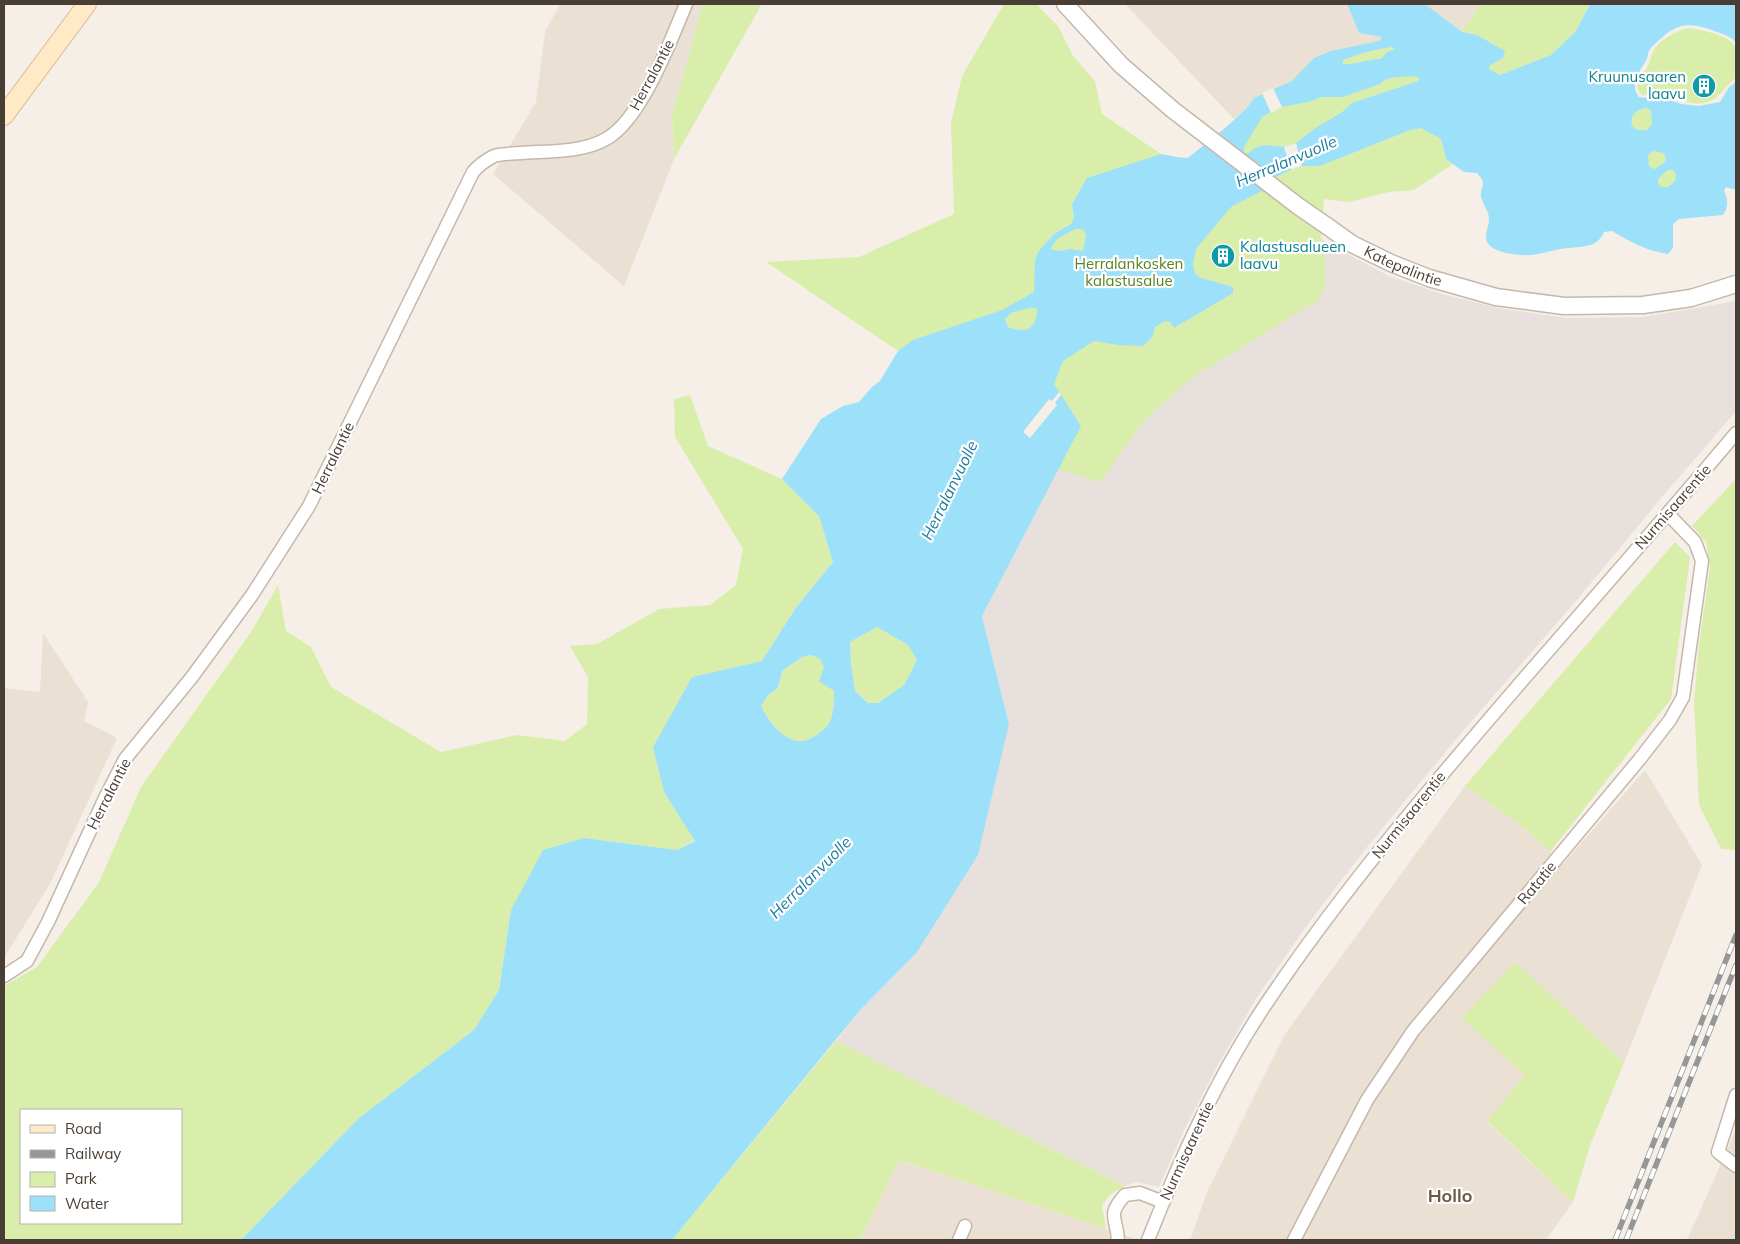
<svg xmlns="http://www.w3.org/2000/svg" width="1740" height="1244" font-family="Mulish,sans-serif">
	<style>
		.residential { fill: #eae0d4 }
		.industrial { fill: #e8e0dc }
		.green { fill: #daeeab; fill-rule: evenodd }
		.water { fill: #9ce1f9; fill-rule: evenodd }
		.pier { fill: #f5efe7 }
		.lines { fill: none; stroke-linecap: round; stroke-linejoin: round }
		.minor-casing { stroke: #c5b8ab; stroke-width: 15 }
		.tertiary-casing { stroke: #c5b8ab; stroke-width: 19 }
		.secondary-casing { stroke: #debf93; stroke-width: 20 }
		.minor { stroke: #fff; stroke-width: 12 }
		.tertiary { stroke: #fff; stroke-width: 16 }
		.secondary { stroke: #ffe9c7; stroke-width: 18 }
		.rail-casing { stroke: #979797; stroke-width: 5.5 }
		.rail { stroke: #fff; stroke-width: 4; stroke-dasharray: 11; stroke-linecap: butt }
		.labels { text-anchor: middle; stroke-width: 4.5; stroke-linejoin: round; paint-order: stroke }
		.street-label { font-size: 15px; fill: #493e35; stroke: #fff }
		.culture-label { font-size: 15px; fill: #0d838f; stroke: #fff; text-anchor: end }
		.park-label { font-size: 15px; fill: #558320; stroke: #fff }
		.water-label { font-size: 16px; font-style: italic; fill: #1e7c9f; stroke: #fff }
		.quarter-label { font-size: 18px; font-weight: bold; fill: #6d5a4b; stroke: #fff }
	</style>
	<rect width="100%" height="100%" fill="#f5efe7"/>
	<!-- residential -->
	<path class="residential" d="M 560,4 L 703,4 L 672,115 L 674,159 L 624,286 L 493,174 L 536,102 L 545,32 Z
		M 1125,4 L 1347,4 L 1359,33 L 1383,37 L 1379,41 L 1314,58 L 1292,81 L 1254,98 L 1246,109 L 1234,119 Z
		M 1425,4 L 1481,4 L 1462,32 Z
		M 43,633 L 88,702 L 84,721 L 117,738 L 51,882 L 4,958 L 4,688 L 40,692 Z
		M 1645,770 L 1702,865 L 1624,1063 L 1515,962 L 1525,1075 L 1487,1122 L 1573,1202 L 1546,1240 L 1190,1240 L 1207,1192 L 1285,1034 L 1465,786 L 1517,822 L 1563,864 Z
		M 1736,1130 L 1736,1240 L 1687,1240 Z
		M 898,1160 L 1133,1238 L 1132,1240 L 860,1240 Z"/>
	<!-- industrial -->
	<path class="industrial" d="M 1262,191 L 1328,244 L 1389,276 L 1442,294 L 1498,308 L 1566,318 L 1643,317 L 1736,301 L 1736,411 L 1662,497 L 1576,601 L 1462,732 L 1367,847 L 1310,921 L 1257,997 L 1219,1063 L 1184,1130 L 1159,1187 L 1137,1182 L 1125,1186 L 836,1041 L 861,1009 L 1009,724 L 982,616 L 1080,426 Z"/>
	<!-- green -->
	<path class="green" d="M 703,4 L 762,4 L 674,159 L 672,115 Z
		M 1004,4 L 1036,4 L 1058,26 L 1073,56 L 1095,81 L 1102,114 L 1161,154 L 1176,157 L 1188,158 L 1224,129 L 1246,109 L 1254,98 L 1292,81 L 1314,58 L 1331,51 L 1379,41 L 1383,37 L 1437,78 L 1441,139 L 1446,159 L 1453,164 L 1414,190 L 1389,192 L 1349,202 L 1324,199 L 1321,244 L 1325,259 L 1325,286 L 1319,300 L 1190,379 L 1142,423 L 1101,482 L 1058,469 L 913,340 L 898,351 L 766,262 L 859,257 L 954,214 L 951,123 L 962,76 Z
		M 1481,4 L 1590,4 L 1576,31 L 1551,55 L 1500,75 L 1489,69 L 1490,64 L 1503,58 L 1462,32 Z
		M 1688,28 C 1701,30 1734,35 1736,50 C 1738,59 1736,69 1736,78 C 1723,87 1722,97 1707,102 C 1685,110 1664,85 1643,96 C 1631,86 1641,76 1648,66 C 1651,61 1651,53 1655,48 C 1663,38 1676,31 1688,28 Z
		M 1645,108 L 1649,109 L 1651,112 L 1652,124 L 1647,130 L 1637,130 L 1632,126 C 1630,115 1636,110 1645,108 Z
		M 1654,151 L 1664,152 L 1666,159 L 1664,163 L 1654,169 L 1649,166 L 1648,155 Z
		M 1668,170 L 1672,170 L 1676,174 L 1675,181 L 1668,187 L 1662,187 L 1658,184 L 1658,179 Z
		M 690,395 L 708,446 L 782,479 L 819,516 L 833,562 L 795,609 L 762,662 L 692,677 L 664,792 L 695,840 L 677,850 L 584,838 L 511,910 L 499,990 L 474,1030 L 359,1118 L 241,1240 L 4,1240 L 4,986 L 37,967 L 99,882 L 141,787 L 253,629 L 278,585 L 286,631 L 311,647 L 331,687 L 441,752 L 517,735 L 565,741 L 587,724 L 588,677 L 570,646 L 597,644 L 659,609 L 710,605 L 736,585 L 743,549 L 675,437 L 674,399 ZM 21,1110 L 181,1110 L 181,1223 L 21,1223 Z
		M 1736,479 L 1736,850 L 1721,849 L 1699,805 L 1694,702 L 1699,645 L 1710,567 L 1706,542 L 1692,526 Z
		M 1675,542 L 1690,557 L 1671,699 L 1550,852 L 1517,822 L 1465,786 Z
		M 877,627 L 908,645 L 917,660 L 904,685 L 878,703 L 868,703 L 855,691 L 851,664 L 850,642 Z
		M 811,655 L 820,659 L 824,667 L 828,687 L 834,691 C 834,700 834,710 831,719 C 828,727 822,731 815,736 C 792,752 771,726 761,706 L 768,695 L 778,688 L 782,671 L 802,657 Z
		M 1515,962 L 1624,1063 L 1591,1143 L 1573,1202 L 1487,1121 L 1525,1075 L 1462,1018 Z
		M 836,1041 L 1125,1186 L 1111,1194 L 1102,1205 L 1106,1229 L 899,1160 L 860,1240 L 672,1240 Z"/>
	<!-- water -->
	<path class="water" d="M 1347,4 L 1425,4 L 1462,32 L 1477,35 L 1505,51 L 1503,58 L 1490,65 L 1489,69 L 1500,75 L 1551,55 L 1576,31 L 1590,4 L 1736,4 L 1736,43 C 1730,35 1722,34 1712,30 C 1690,22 1677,23 1659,40 C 1656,43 1651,47 1649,51 C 1647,55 1648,59 1645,62 C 1639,73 1629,85 1639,97 L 1647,98 L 1657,95 L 1681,104 L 1699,106 L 1720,102 L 1729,87 L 1736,82 L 1736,190 L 1726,187 L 1724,191 C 1728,200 1729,206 1723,215 L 1679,219 L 1673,224 L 1673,248 L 1668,254 C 1647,251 1630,242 1612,231 L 1604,232 C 1597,248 1584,246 1568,248 C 1555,249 1543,254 1530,255 C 1520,256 1492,253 1487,242 C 1484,234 1489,227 1489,219 C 1489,211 1483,205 1481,197 C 1480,186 1488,184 1477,173 L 1464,172 L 1446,159 L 1441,139 L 1421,128 L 1410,130 L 1320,166 L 1302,166 L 1288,171 L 1274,178 L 1262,191 L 1231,207 L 1196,249 L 1193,264 L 1195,274 L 1201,278 L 1230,286 L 1233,288 L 1233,293 L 1174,328 L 1170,322 L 1165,321 L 1154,328 C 1155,337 1149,340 1143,346 L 1118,345 L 1094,341 L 1063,361 L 1054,384 L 1081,426 L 982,616 L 1009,724 L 978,855 L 917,952 L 861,1009 L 672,1240 L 241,1240 L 359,1118 L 474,1030 L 499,990 L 511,910 L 543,850 L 584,838 L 677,850 L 695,841 L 664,792 L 653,747 L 692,677 L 762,661 L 795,609 L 833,562 L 819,516 L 782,479 L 821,419 L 843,406 L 859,402 L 872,387 L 880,381 L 898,351 L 913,340 L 1002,310 L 1034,292 L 1035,261 L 1038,252 L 1054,234 L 1071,224 L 1074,218 L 1072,204 L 1087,178 L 1161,154 L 1176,157 L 1188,158 L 1224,129 L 1246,109 L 1254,98 L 1292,81 L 1314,58 L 1331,51 L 1379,41 L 1382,37 L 1359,33 ZM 1392,47 L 1395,49 L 1387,52 L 1381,59 C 1368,59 1355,65 1343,64 L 1343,60 C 1358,54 1376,49 1392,47 ZM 1411,76 L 1418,77 L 1420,79 L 1418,81 L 1352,103 L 1341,113 L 1317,127 L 1296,143 L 1284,147 L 1264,145 L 1253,149 L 1249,153 L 1244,153 L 1244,147 L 1263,116 L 1282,107 L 1312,101 L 1321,97 L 1343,97 L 1380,84 C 1388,75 1400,78 1411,76 ZM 1645,108 L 1649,109 L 1651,112 L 1652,124 L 1647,130 L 1637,130 L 1632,126 C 1630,115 1636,110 1645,108 ZM 1654,151 L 1664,153 L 1666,159 L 1664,163 L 1654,169 L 1649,166 L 1648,155 ZM 1668,170 L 1672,170 L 1676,174 L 1675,181 L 1668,187 L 1662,187 L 1658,184 L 1658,179 ZM 1075,229 L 1083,229 L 1086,236 L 1083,251 L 1070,249 L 1059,251 L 1050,249 L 1057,239 ZM 1028,308 L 1037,308 C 1037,329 1027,334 1008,327 L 1005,319 L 1011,313 ZM 877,627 L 908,645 L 917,660 L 904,685 L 878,703 L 868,703 L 855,691 L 851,664 L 850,642 ZM 811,655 L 820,659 L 824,667 L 819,681 L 834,691 C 834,700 834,710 831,719 C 828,727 822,731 815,736 C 792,752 771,726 761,706 L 768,695 L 778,688 L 782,671 L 802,657 Z"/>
	<!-- pier -->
	<path class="pier" d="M 1273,88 L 1282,107 L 1271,113 L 1262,93 Z
		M 1296,143 L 1302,166 L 1291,170 L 1284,147 Z
		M 1059,392 L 1061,395 L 1055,403 L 1057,405 L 1030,438 L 1023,432 L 1049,399 L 1052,401 Z"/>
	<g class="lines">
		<!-- minor casing -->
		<g class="minor-casing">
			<path id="minor" d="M 4,976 L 27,961 L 48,922 L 105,798 L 125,759 L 192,677 L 252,595 L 309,506 L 473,172 C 479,165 486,160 494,156 C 502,153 513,154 521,153 C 549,151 581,153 606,139 C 641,120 671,40 686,4
				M 1736,1095 L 1718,1152 L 1736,1166
				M 959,1240 L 965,1226
				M 1118,1240 C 1117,1217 1106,1216 1125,1195 L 1140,1193 L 1163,1202
				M 1148,1240 C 1179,1161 1215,1081 1262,1010 C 1341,891 1435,782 1528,674 C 1598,594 1668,514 1736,433
				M 1294,1240 L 1367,1100 L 1413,1031 L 1639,760 L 1670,720 L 1683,697 L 1702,561 L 1695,542 L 1668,514"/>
		</g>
		<!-- tertiary casing -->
		<g class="tertiary-casing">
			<g id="tertiary">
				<path id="s1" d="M 1065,4 L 1121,65 L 1173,110 L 1298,206 L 1327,226 L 1352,244 L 1391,263 L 1429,278 L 1496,297 L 1564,306 L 1643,305 L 1691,298 L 1736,284"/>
			</g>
		</g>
		<!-- secondary casing -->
		<g class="secondary-casing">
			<path id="secondary" d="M 4,116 L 87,4"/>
		</g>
		<!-- minor -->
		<use href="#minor" class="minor"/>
		<!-- tertiary -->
		<use href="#tertiary" class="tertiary"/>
		<!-- secondary -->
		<use href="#secondary" class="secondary"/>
		<!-- rail casing -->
		<g class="rail-casing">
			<path id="rail" d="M 1615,1240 L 1736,935
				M 1626,1240 L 1736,965"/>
		</g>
		<!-- rail -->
		<use href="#rail" class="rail"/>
	</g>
	<!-- icons -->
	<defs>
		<g id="building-disc" transform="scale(1.25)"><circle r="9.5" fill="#0f9aa8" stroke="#fff"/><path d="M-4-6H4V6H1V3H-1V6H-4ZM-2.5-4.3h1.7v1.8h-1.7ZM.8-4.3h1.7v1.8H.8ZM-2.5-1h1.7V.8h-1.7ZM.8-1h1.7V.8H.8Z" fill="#fff"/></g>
	</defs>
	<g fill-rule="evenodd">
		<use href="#building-disc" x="1704" y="86"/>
		<use href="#building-disc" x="1223" y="256"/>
	</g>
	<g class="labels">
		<!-- street labels -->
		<g class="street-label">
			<text transform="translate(652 75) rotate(-62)" y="5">Herralantie</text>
			<text dy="5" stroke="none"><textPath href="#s1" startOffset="431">Katepalintie</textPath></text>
			<text transform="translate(333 458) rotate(-64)" y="5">Herralantie</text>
			<text transform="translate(1673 507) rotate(-49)" y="5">Nurmisaarentie</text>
			<text transform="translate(109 794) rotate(-63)" y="5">Herralantie</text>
			<text transform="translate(1409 815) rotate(-51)" y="5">Nurmisaarentie</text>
			<text transform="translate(1537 883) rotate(-50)" y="5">Ratatie</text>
			<text transform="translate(1187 1151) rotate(-65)" y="5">Nurmisaarentie</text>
		</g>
		<!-- culture labels -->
		<g class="culture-label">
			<text x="1686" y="82">Kruunusaaren<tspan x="1686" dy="17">laavu</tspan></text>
			<text x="1240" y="252" text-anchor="start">Kalastusalueen<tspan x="1240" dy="17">laavu</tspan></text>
		</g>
		<!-- park labels -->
		<g class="park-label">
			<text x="1129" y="269">Herralankosken<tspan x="1129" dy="17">kalastusalue</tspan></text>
		</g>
		<!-- water labels -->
		<g class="water-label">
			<text transform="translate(1286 161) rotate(-23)" y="6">Herralanvuolle</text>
			<text transform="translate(949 490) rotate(-64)" y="6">Herralanvuolle</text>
			<text transform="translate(810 877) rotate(-45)" y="6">Herralanvuolle</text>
		</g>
		<!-- quarter labels -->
		<g class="quarter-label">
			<text x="1450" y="1202">Hollo</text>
		</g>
	</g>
	<!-- border -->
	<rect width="1740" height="1244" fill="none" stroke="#493e35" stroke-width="10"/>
	<!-- legend -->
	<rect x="20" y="1109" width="162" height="115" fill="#ffffff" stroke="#b6b2ae"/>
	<rect x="30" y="1125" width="25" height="8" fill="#ffe9c7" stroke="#b6b2ae"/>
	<text x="65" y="1134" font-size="15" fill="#493e35">Road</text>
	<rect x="30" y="1150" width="25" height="8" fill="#979797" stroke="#b6b2ae"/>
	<text x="65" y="1159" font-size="15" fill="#493e35">Railway</text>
	<rect x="30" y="1172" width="25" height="15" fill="#daeeab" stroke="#b6b2ae"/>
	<text x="65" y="1184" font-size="15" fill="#493e35">Park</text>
	<rect x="30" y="1196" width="25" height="15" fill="#9ce1f9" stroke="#b6b2ae"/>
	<text x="65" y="1209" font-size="15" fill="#493e35">Water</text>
</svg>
